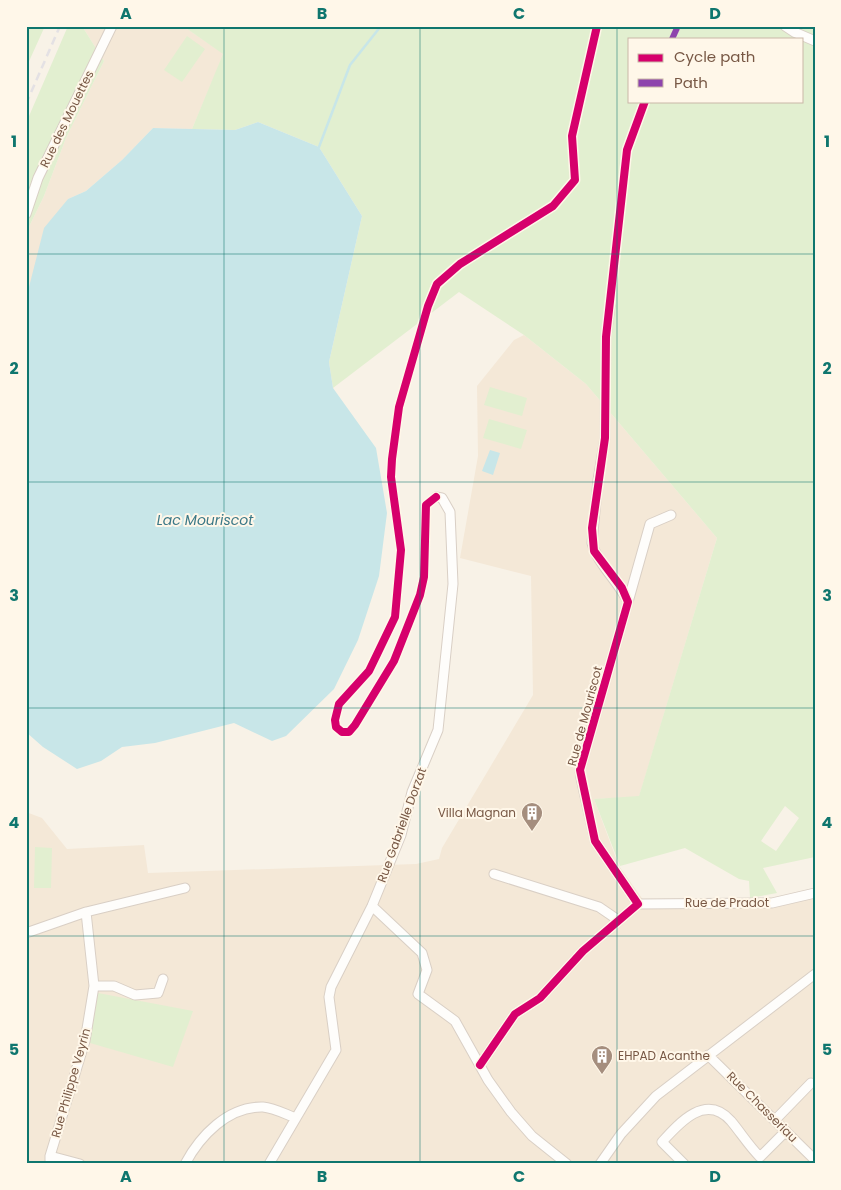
<svg xmlns="http://www.w3.org/2000/svg" width="841" height="1190" font-family="Poppins,sans-serif">
	<style>
		.residential { fill: #f4e8d7 }
		.green { fill: #e2efd0; fill-rule: evenodd }
		.water { fill: #c8e6e8 }
		.lines { fill: none; stroke-linecap: round; stroke-linejoin: round }
		.stream { stroke: #c8e6e8; stroke-width: 2.5 }
		.street-casing { stroke: #d9cfc5; stroke-width: 11 }
		.street { stroke: #fefdfb; stroke-width: 9 }
		.rail { stroke: #e4e1e4; stroke-width: 2.5; stroke-dasharray: 8 5; stroke-linecap: butt }
		.quiet { stroke: #8e44ad; stroke-width: 6; stroke-dasharray: 12 6; stroke-linecap: butt }
		.cycleway-casing { stroke: #fff7e9; stroke-width: 11 }
		.cycleway { stroke: #d6006c; stroke-width: 8 }
		.grid { fill: none; stroke: #0f766e; stroke-width: 1; stroke-opacity: 0.55 }
		.labels { text-anchor: middle; stroke-width: 4; stroke-linejoin: round; paint-order: stroke }
		.street-label { font-size: 12px; fill: #785845; stroke: #fff7e9 }
		.poi-label { font-size: 12px; fill: #785845; stroke: #fff7e9; text-anchor: end }
		.water-label { font-size: 14px; font-style: italic; fill: #3b7887; stroke: #fff7e9 }
		.neatline { fill: none; stroke: #0f766e; stroke-width: 2 }
		.grid-label { font-size: 16px; text-anchor: middle; font-weight: bold; fill: #0f766e }
	</style>
	<rect width="100%" height="100%" fill="#f8f2e7"/>
	<!-- residential -->
	<path class="residential" d="M 82,26 L 183,26 L 224,54 L 192,129 L 153,128 L 122,160 L 86,191 L 68,199 L 26,324 L 26,233 L 44,196 L 66,138 L 104,61 Z
		M 524,335 L 586,384 L 717,538 L 639,797 L 594,799 L 619,866 L 644,901 L 770,900 L 815,888 L 815,1164 L 26,1164 L 26,812 L 42,818 L 67,849 L 144,845 L 148,873 L 416,864 L 439,859 L 442,848 L 533,695 L 531,576 L 460,558 L 478,456 L 477,386 L 514,340 Z"/>
	<!-- green -->
	<path class="green" d="M 26,26 L 45,26 L 26,68 Z
		M 68,26 L 82,26 L 104,61 L 66,138 L 44,196 L 26,233 L 26,123 Z
		M 183,26 L 815,26 L 815,857 L 763,868 L 777,893 L 750,898 L 749,881 L 739,879 L 685,848 L 620,866 L 594,799 L 639,796 L 717,538 L 586,384 L 524,335 L 459,292 L 333,388 L 329,362 L 362,216 L 319,147 L 258,122 L 235,130 L 192,129 L 223,54 ZM 630,39 L 802,39 L 802,101 L 630,101 ZM 785,806 L 799,818 L 776,851 L 761,841 Z
		M 187,36 L 205,49 L 182,82 L 164,70 Z
		M 490,387 L 527,398 L 522,416 L 484,405 Z
		M 489,419 L 527,430 L 521,449 L 483,438 Z
		M 35,847 L 52,848 L 51,888 L 34,888 Z
		M 98,993 L 193,1011 L 173,1067 L 90,1043 Z"/>
	<!-- water -->
	<path class="water" d="M 258,122 L 319,147 L 362,216 L 329,362 L 333,388 L 376,448 L 387,513 L 379,576 L 358,640 L 334,689 L 286,736 L 272,741 L 234,723 L 155,743 L 122,747 L 101,761 L 77,769 L 43,747 L 26,732 L 26,324 L 29,287 L 44,228 L 68,199 L 86,191 L 122,160 L 153,128 L 235,130 Z
		M 490,450 L 500,453 L 493,475 L 482,471 Z"/>
	<g class="lines">
		<!-- stream -->
		<path class="stream" d="M 319,147 L 350,65 L 381,26"/>
		<!-- street casing -->
		<g class="street-casing">
			<path id="street" d="M 785,26 L 794,32 L 815,41
				M 26,214 L 38,178 L 112,26
				M 628,602 L 650,524 L 671,515
				M 494,874 L 599,907 L 618,920
				M 638,904 L 772,903 L 815,893
				M 372,906 L 422,953 L 427,970 L 418,994 L 455,1021 L 488,1080 L 511,1112 L 532,1136 L 567,1164
				M 26,933 L 86,912 L 185,888
				M 94,986 L 114,986 L 135,995 L 158,993 L 163,979
				M 708,1055 L 815,1160
				M 480,1065 L 515,1014 L 540,998 L 583,951 L 638,904 L 595,841 L 581,778 L 580,770 L 628,602 C 619,582 598,565 592,543 L 598,480 L 605,438 L 606,337 L 610,306
				M 775,1120 L 811,1083
				M 50,1156 L 80,1164
				M 50,1164 L 50,1156 L 85,1041 L 94,986 L 86,912
				M 185,1164 C 200,1136 228,1106 263,1107 C 274,1108 285,1114 296,1118
				M 269,1164 L 336,1050 L 329,997 L 331,987 L 372,906 L 401,835 L 412,792 L 438,730 L 453,584 L 450,512 L 442,498 L 436,497
				M 600,1164 L 621,1134 L 656,1096 L 815,974
				M 684,1164 L 662,1142 C 680,1122 706,1093 731,1121 C 741,1133 749,1146 760,1157 L 786,1131"/>
		</g>
		<!-- street -->
		<use href="#street" class="street"/>
		<!-- rail -->
		<path class="rail" d="M 26,104 L 60,26"/>
		<!-- quiet -->
		<path class="quiet" d="M 672,39 L 678,26"/>
		<!-- cycleway casing -->
		<g class="cycleway-casing">
			<path id="cycleway" d="M 436,497 L 426,505 L 424,577 L 420,595 L 394,661 L 355,725 L 349,732 L 342,732 L 336,727 L 335,720 L 339,704 L 369,671 L 395,617 L 401,550 L 391,477 L 392,459 L 399,407 L 428,306 L 437,284 L 460,264 L 553,206 L 575,180 L 572,136 L 597,26
				M 480,1065 L 515,1014 L 540,998 L 583,951 L 638,904 L 595,841 L 580,770 L 628,602 L 622,588 L 594,551 L 592,528 L 605,438 L 606,337 L 627,150 L 645,101"/>
		</g>
		<!-- cycleway -->
		<use href="#cycleway" class="cycleway"/>
	</g>
	<!-- grid -->
	<path class="grid" d="M 224,26 L 224,1164M 420,26 L 420,1164M 617,26 L 617,1164M 26,254 L 815,254M 26,482 L 815,482M 26,708 L 815,708M 26,936 L 815,936"/>
	<!-- icons -->
	<defs>
		<g id="building-pin" transform="scale(1.125)"><path d="M0 17L-7.5 6A9.5 9.5 0 1 1 7.5 6Z" fill="#a58e7e" stroke="#fff7e9"/><path d="M-4-6H4V6H1V3H-1V6H-4ZM-2.5-4.3h1.7v1.8h-1.7ZM.8-4.3h1.7v1.8H.8ZM-2.5-1h1.7V.8h-1.7ZM.8-1h1.7V.8H.8Z" fill="#fff"/></g>
	</defs>
	<g fill-rule="evenodd">
		<use href="#building-pin" x="532" y="813"/>
		<use href="#building-pin" x="602" y="1056"/>
	</g>
	<g class="labels">
		<!-- street labels -->
		<g class="street-label">
			<text transform="translate(67 119) rotate(-64)" y="4">Rue des Mouettes</text>
			<text transform="translate(585 716) rotate(-75)" y="4">Rue de Mouriscot</text>
			<text transform="translate(402 825) rotate(-70)" y="4">Rue Gabrielle Dorzat</text>
			<text x="727" y="907">Rue de Pradot</text>
			<text transform="translate(71 1083) rotate(-74)" y="4">Rue Philippe Veyrin</text>
			<text transform="translate(762 1107) rotate(45)" y="4">Rue Chasseriau</text>
		</g>
		<!-- poi labels -->
		<g class="poi-label">
			<text x="516" y="817">Villa Magnan</text>
			<text x="618" y="1060" text-anchor="start">EHPAD Acanthe</text>
		</g>
		<!-- water labels -->
		<g class="water-label">
			<text x="205" y="525">Lac Mouriscot</text>
		</g>
	</g>
	<!-- border -->
	<rect width="841" height="1190" fill="none" stroke="#fff7e9" stroke-width="55"/>
	<!-- legend -->
	<rect x="628" y="38" width="175" height="65" fill="#fff7e9" stroke="#c9b7a7"/>
	<rect x="638" y="54" width="25" height="8" fill="#d6006c" stroke="#c9b7a7"/>
	<text x="674" y="62" font-size="15" fill="#785845">Cycle path</text>
	<rect x="638" y="79" width="25" height="8" fill="#8e44ad" stroke="#c9b7a7"/>
	<text x="674" y="88" font-size="15" fill="#785845">Path</text>
	<rect x="28" y="28" width="786" height="1134" class="neatline"/>
	<g class="grid-label">
		<text x="126" y="19">A</text>
		<text x="322" y="19">B</text>
		<text x="519" y="19">C</text>
		<text x="715" y="19">D</text>
		<text x="14" y="147">1</text>
		<text x="827" y="147">1</text>
		<text x="14" y="374">2</text>
		<text x="827" y="374">2</text>
		<text x="14" y="601">3</text>
		<text x="827" y="601">3</text>
		<text x="14" y="828">4</text>
		<text x="827" y="828">4</text>
		<text x="14" y="1055">5</text>
		<text x="827" y="1055">5</text>
		<text x="126" y="1182">A</text>
		<text x="322" y="1182">B</text>
		<text x="519" y="1182">C</text>
		<text x="715" y="1182">D</text>
	</g>
</svg>
